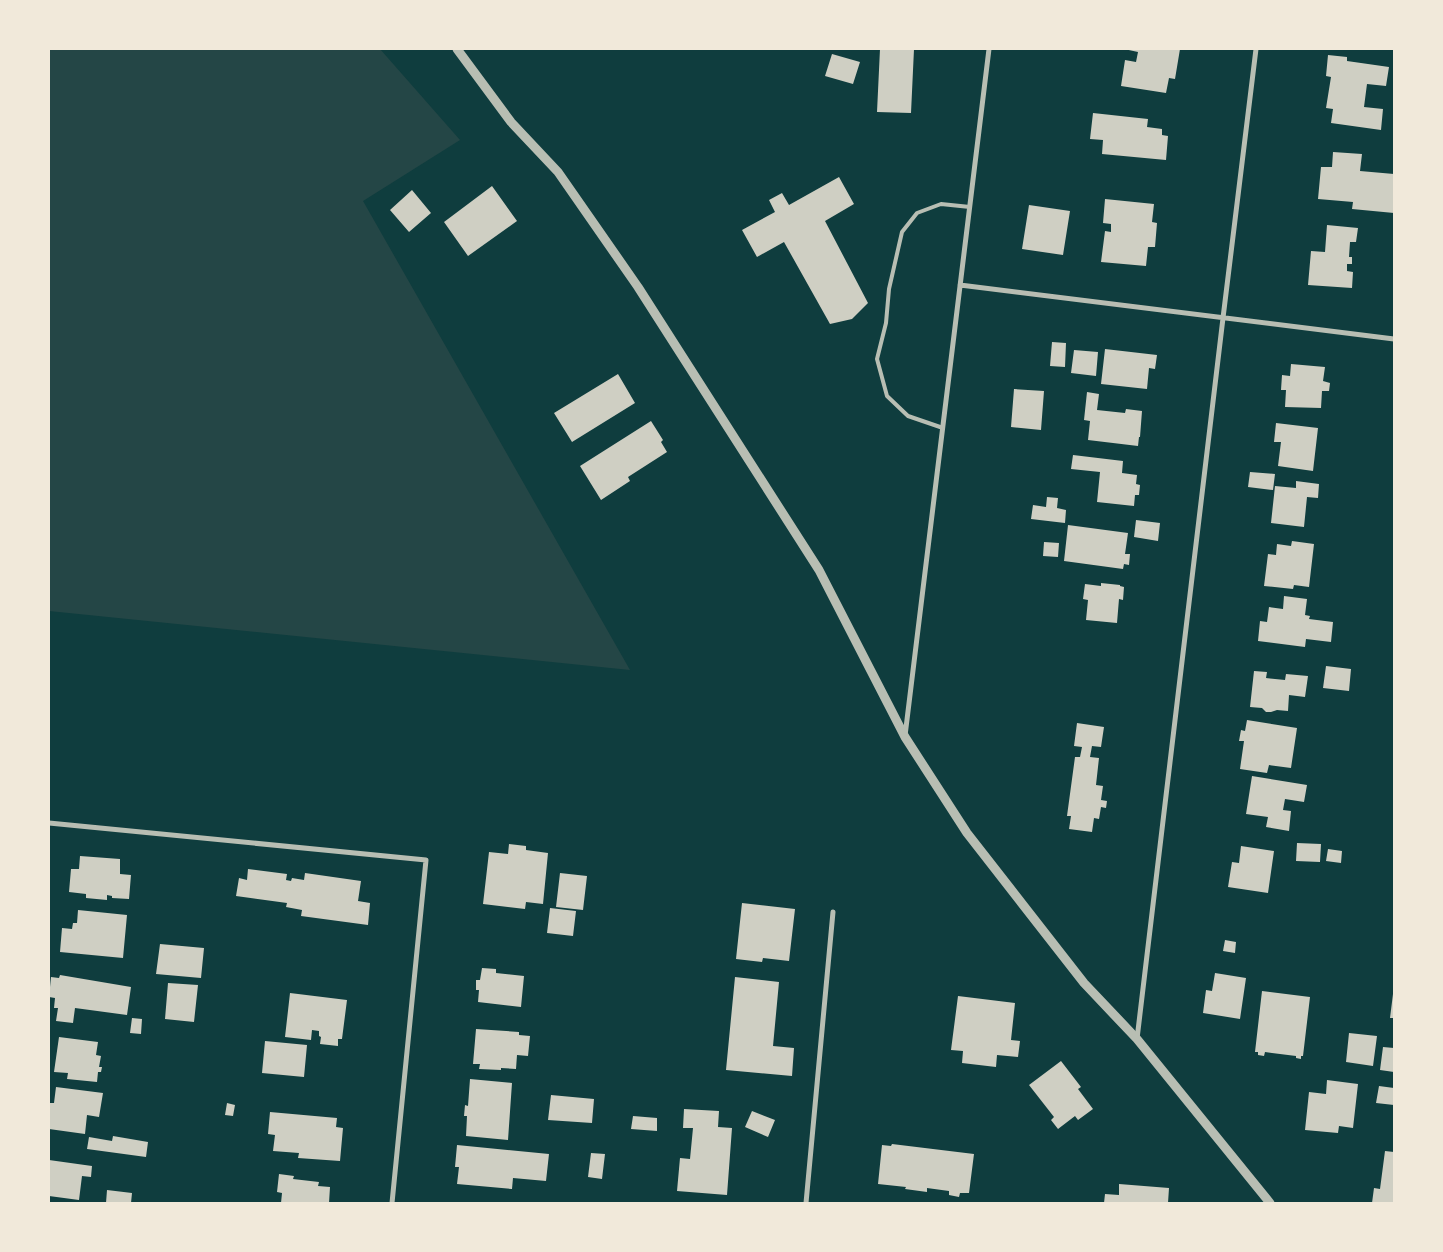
<svg xmlns="http://www.w3.org/2000/svg" width="1443" height="1252" font-family="Arial,sans-serif">
	<style>
		.green { fill: #244646 }
		.building { fill: #cfcfc3 }
		.lines { fill: none; stroke-linecap: round; stroke-linejoin: round }
		.service { stroke: #b8beb3; stroke-width: 4 }
		.minor { stroke: #b8beb3; stroke-width: 5 }
		.tertiary { stroke: #b8beb3; stroke-width: 9 }
	</style>
	<rect width="100%" height="100%" fill="#0f3d3e"/>
	<!-- green -->
	<path class="green" d="M 49,49 L 380,49 L 460,140 L 363,201 L 630,670 L 49,611 Z"/>
	<!-- building -->
	<path class="building" d="M 880,49 L 914,49 L 911,113 L 877,112 Z
		M 1124,49 L 1180,49 L 1175,79 L 1169,78 L 1166,93 L 1121,86 L 1125,60 L 1136,62 L 1138,52 Z
		M 832,54 L 860,62 L 853,84 L 825,76 Z
		M 1328,55 L 1347,57 L 1347,61 L 1389,67 L 1386,86 L 1367,84 L 1364,107 L 1383,109 L 1381,130 L 1331,123 L 1333,109 L 1326,108 L 1331,77 L 1326,76 Z
		M 1093,113 L 1148,119 L 1147,127 L 1162,129 L 1162,135 L 1168,136 L 1166,160 L 1102,154 L 1103,140 L 1090,139 Z
		M 1333,152 L 1362,154 L 1360,171 L 1394,174 L 1394,213 L 1352,209 L 1353,202 L 1318,199 L 1321,167 L 1332,167 Z
		M 839,177 L 854,204 L 825,221 L 868,303 L 852,319 L 830,324 L 784,242 L 757,257 L 742,230 L 775,212 L 769,200 L 782,193 L 789,205 Z
		M 492,186 L 517,221 L 468,256 L 444,222 Z
		M 412,190 L 431,213 L 409,232 L 390,210 Z
		M 1105,199 L 1154,204 L 1152,222 L 1157,223 L 1155,247 L 1148,247 L 1146,266 L 1101,262 L 1105,231 L 1111,232 L 1111,224 L 1103,223 Z
		M 1029,205 L 1070,211 L 1063,255 L 1022,249 Z
		M 1327,225 L 1358,228 L 1356,242 L 1350,242 L 1349,257 L 1352,257 L 1352,264 L 1347,264 L 1347,271 L 1353,272 L 1352,288 L 1308,285 L 1311,251 L 1325,252 Z
		M 1052,342 L 1066,343 L 1065,367 L 1050,366 Z
		M 1105,349 L 1157,355 L 1155,369 L 1149,368 L 1147,389 L 1101,384 Z
		M 1074,350 L 1098,352 L 1096,376 L 1071,373 Z
		M 1291,364 L 1325,367 L 1323,381 L 1330,383 L 1329,391 L 1322,391 L 1321,408 L 1285,407 L 1286,390 L 1281,390 L 1282,375 L 1290,376 Z
		M 618,374 L 635,403 L 572,442 L 554,413 Z
		M 1014,389 L 1044,391 L 1041,430 L 1011,427 Z
		M 1087,392 L 1099,394 L 1097,410 L 1125,413 L 1126,409 L 1142,411 L 1140,437 L 1139,437 L 1138,446 L 1088,440 L 1090,421 L 1084,420 Z
		M 651,421 L 663,440 L 661,442 L 667,452 L 628,477 L 630,481 L 601,500 L 580,466 Z
		M 1276,423 L 1318,428 L 1313,471 L 1278,466 L 1281,442 L 1274,442 Z
		M 1073,455 L 1123,461 L 1122,473 L 1137,475 L 1136,484 L 1140,485 L 1139,495 L 1135,495 L 1134,506 L 1097,502 L 1100,472 L 1071,469 Z
		M 1250,472 L 1275,474 L 1273,490 L 1248,487 Z
		M 1296,481 L 1319,484 L 1318,498 L 1307,497 L 1304,527 L 1271,523 L 1275,486 L 1296,488 Z
		M 1047,497 L 1058,498 L 1057,508 L 1066,510 L 1065,523 L 1031,519 L 1033,505 L 1046,507 Z
		M 1136,520 L 1160,523 L 1158,541 L 1134,537 Z
		M 1068,525 L 1128,533 L 1125,554 L 1130,554 L 1129,565 L 1124,564 L 1123,569 L 1064,561 Z
		M 1292,541 L 1314,544 L 1309,587 L 1294,585 L 1293,589 L 1264,586 L 1268,554 L 1276,555 L 1277,544 L 1291,546 Z
		M 1044,542 L 1059,543 L 1058,557 L 1043,556 Z
		M 1101,583 L 1120,585 L 1120,586 L 1124,587 L 1123,600 L 1119,599 L 1117,623 L 1086,620 L 1088,600 L 1083,599 L 1085,584 L 1101,586 Z
		M 1284,596 L 1307,599 L 1305,615 L 1310,616 L 1309,619 L 1333,622 L 1331,642 L 1306,639 L 1305,647 L 1258,641 L 1260,621 L 1267,622 L 1269,607 L 1283,609 Z
		M 1326,666 L 1351,669 L 1349,691 L 1323,688 Z
		M 1254,671 L 1267,672 L 1266,678 L 1285,680 L 1286,674 L 1308,676 L 1305,697 L 1289,695 L 1288,711 L 1277,710 L 1271,712 L 1266,712 L 1262,708 L 1250,707 Z
		M 1247,720 L 1297,728 L 1291,768 L 1269,765 L 1267,773 L 1240,769 L 1244,741 L 1239,741 L 1241,730 L 1245,731 Z
		M 1077,723 L 1104,727 L 1101,747 L 1092,746 L 1090,757 L 1099,758 L 1096,785 L 1103,786 L 1101,800 L 1107,801 L 1106,808 L 1101,807 L 1099,819 L 1094,818 L 1092,832 L 1069,829 L 1071,816 L 1067,816 L 1075,757 L 1080,757 L 1082,747 L 1074,746 Z
		M 1252,776 L 1307,785 L 1304,802 L 1285,799 L 1283,810 L 1291,811 L 1289,831 L 1266,827 L 1268,817 L 1246,814 Z
		M 1297,843 L 1321,844 L 1320,862 L 1296,861 Z
		M 509,844 L 526,846 L 526,850 L 548,853 L 543,904 L 526,902 L 525,909 L 483,904 L 489,852 L 508,854 Z
		M 1241,846 L 1274,851 L 1268,893 L 1228,887 L 1232,862 L 1239,863 Z
		M 1328,849 L 1342,851 L 1341,863 L 1326,861 Z
		M 80,856 L 120,859 L 120,874 L 131,875 L 129,899 L 112,898 L 112,896 L 107,895 L 107,900 L 86,898 L 86,894 L 69,892 L 71,869 L 79,869 Z
		M 248,869 L 287,874 L 286,880 L 291,881 L 292,878 L 304,880 L 305,873 L 361,881 L 358,901 L 370,903 L 368,925 L 301,916 L 302,910 L 286,907 L 287,903 L 236,896 L 239,878 L 247,880 Z
		M 560,873 L 587,876 L 583,910 L 556,907 Z
		M 742,903 L 795,909 L 789,961 L 763,958 L 762,962 L 736,959 Z
		M 550,908 L 576,911 L 573,936 L 547,933 Z
		M 78,910 L 127,915 L 123,958 L 60,952 L 62,928 L 72,929 L 73,923 L 77,923 Z
		M 1225,940 L 1236,942 L 1235,953 L 1223,951 Z
		M 160,944 L 204,948 L 201,978 L 156,974 Z
		M 482,968 L 496,969 L 496,973 L 524,976 L 521,1007 L 478,1002 L 479,990 L 476,990 L 476,980 L 480,980 Z
		M 1215,973 L 1246,978 L 1240,1019 L 1203,1013 L 1206,990 L 1212,991 Z
		M 60,975 L 131,987 L 127,1015 L 75,1008 L 73,1023 L 56,1021 L 58,1008 L 54,1008 L 55,998 L 49,997 L 51,977 L 59,978 Z
		M 735,977 L 779,982 L 773,1046 L 794,1048 L 792,1076 L 726,1070 Z
		M 168,983 L 198,985 L 194,1022 L 165,1019 Z
		M 1262,991 L 1310,997 L 1303,1056 L 1301,1056 L 1301,1059 L 1296,1058 L 1296,1056 L 1265,1052 L 1264,1056 L 1258,1055 L 1258,1052 L 1255,1052 Z
		M 290,993 L 347,1000 L 342,1039 L 338,1039 L 338,1046 L 320,1044 L 321,1037 L 319,1036 L 319,1031 L 312,1030 L 311,1040 L 285,1037 Z
		M 1393,994 L 1394,994 L 1394,1018 L 1390,1018 Z
		M 958,996 L 1015,1003 L 1011,1040 L 1020,1041 L 1018,1057 L 997,1055 L 996,1067 L 962,1063 L 963,1051 L 951,1050 Z
		M 132,1018 L 142,1019 L 141,1034 L 130,1033 Z
		M 476,1029 L 519,1032 L 519,1035 L 530,1036 L 528,1056 L 517,1055 L 516,1069 L 501,1068 L 501,1070 L 479,1069 L 480,1064 L 473,1064 Z
		M 1349,1033 L 1377,1036 L 1373,1066 L 1346,1062 Z
		M 59,1037 L 98,1042 L 96,1055 L 101,1056 L 99,1067 L 102,1067 L 101,1072 L 98,1072 L 97,1082 L 67,1079 L 68,1073 L 54,1072 Z
		M 265,1041 L 307,1045 L 304,1077 L 262,1073 Z
		M 1383,1047 L 1394,1048 L 1394,1072 L 1380,1070 Z
		M 1061,1061 L 1081,1087 L 1078,1089 L 1093,1109 L 1078,1120 L 1075,1116 L 1058,1129 L 1051,1120 L 1054,1117 L 1029,1085 Z
		M 470,1079 L 512,1083 L 508,1140 L 466,1136 L 467,1116 L 464,1116 L 465,1105 L 468,1106 Z
		M 1327,1080 L 1358,1084 L 1353,1128 L 1339,1126 L 1338,1133 L 1305,1130 L 1309,1092 L 1326,1094 Z
		M 1379,1086 L 1394,1088 L 1394,1105 L 1376,1103 Z
		M 56,1087 L 103,1093 L 99,1117 L 87,1115 L 85,1134 L 49,1129 L 49,1103 L 54,1103 Z
		M 551,1095 L 594,1099 L 592,1123 L 548,1120 Z
		M 227,1103 L 235,1105 L 233,1116 L 225,1115 Z
		M 684,1109 L 719,1111 L 718,1127 L 732,1128 L 727,1195 L 677,1191 L 680,1158 L 690,1159 L 693,1128 L 683,1128 Z
		M 752,1111 L 775,1120 L 768,1137 L 745,1127 Z
		M 270,1112 L 337,1118 L 336,1127 L 343,1128 L 340,1161 L 298,1158 L 299,1153 L 273,1151 L 275,1135 L 268,1134 Z
		M 633,1116 L 657,1118 L 657,1131 L 631,1129 Z
		M 113,1136 L 148,1142 L 146,1157 L 87,1149 L 89,1137 L 112,1141 Z
		M 892,1144 L 974,1154 L 969,1193 L 960,1193 L 959,1197 L 949,1195 L 949,1191 L 927,1188 L 927,1192 L 905,1189 L 906,1187 L 878,1184 L 882,1145 L 891,1146 Z
		M 457,1145 L 549,1154 L 546,1181 L 513,1178 L 512,1189 L 457,1184 L 459,1167 L 455,1167 Z
		M 1385,1151 L 1394,1152 L 1394,1203 L 1372,1203 L 1374,1188 L 1380,1189 Z
		M 591,1153 L 605,1154 L 602,1179 L 588,1177 Z
		M 49,1160 L 92,1166 L 91,1177 L 82,1176 L 79,1200 L 49,1196 Z
		M 279,1174 L 294,1176 L 293,1179 L 319,1182 L 318,1186 L 330,1187 L 329,1203 L 281,1203 L 282,1193 L 277,1192 Z
		M 1119,1184 L 1169,1188 L 1168,1203 L 1104,1203 L 1105,1194 L 1119,1195 Z
		M 107,1190 L 132,1193 L 131,1203 L 106,1203 Z"/>
	<g class="lines">
		<!-- service -->
		<path class="service" d="M 943,428 L 908,416 L 887,396 L 877,359 L 886,323 L 889,289 L 902,232 L 917,213 L 941,204 L 970,207"/>
		<!-- minor -->
		<path class="minor" d="M 960,285 L 1394,339
			M 905,736 L 989,49
			M 49,823 L 426,860 L 392,1203
			M 1137,1039 L 1223,318 L 1256,49
			M 806,1203 L 833,912"/>
		<!-- tertiary -->
		<path class="tertiary" d="M 457,49 L 511,122 L 558,172 L 638,287 L 819,570 L 905,737 L 967,833 L 1084,983 L 1137,1039 L 1270,1203"/>
	</g>
	<!-- border -->
	<rect width="1443" height="1252" fill="none" stroke="#f1e9da" stroke-width="100"/>
</svg>
